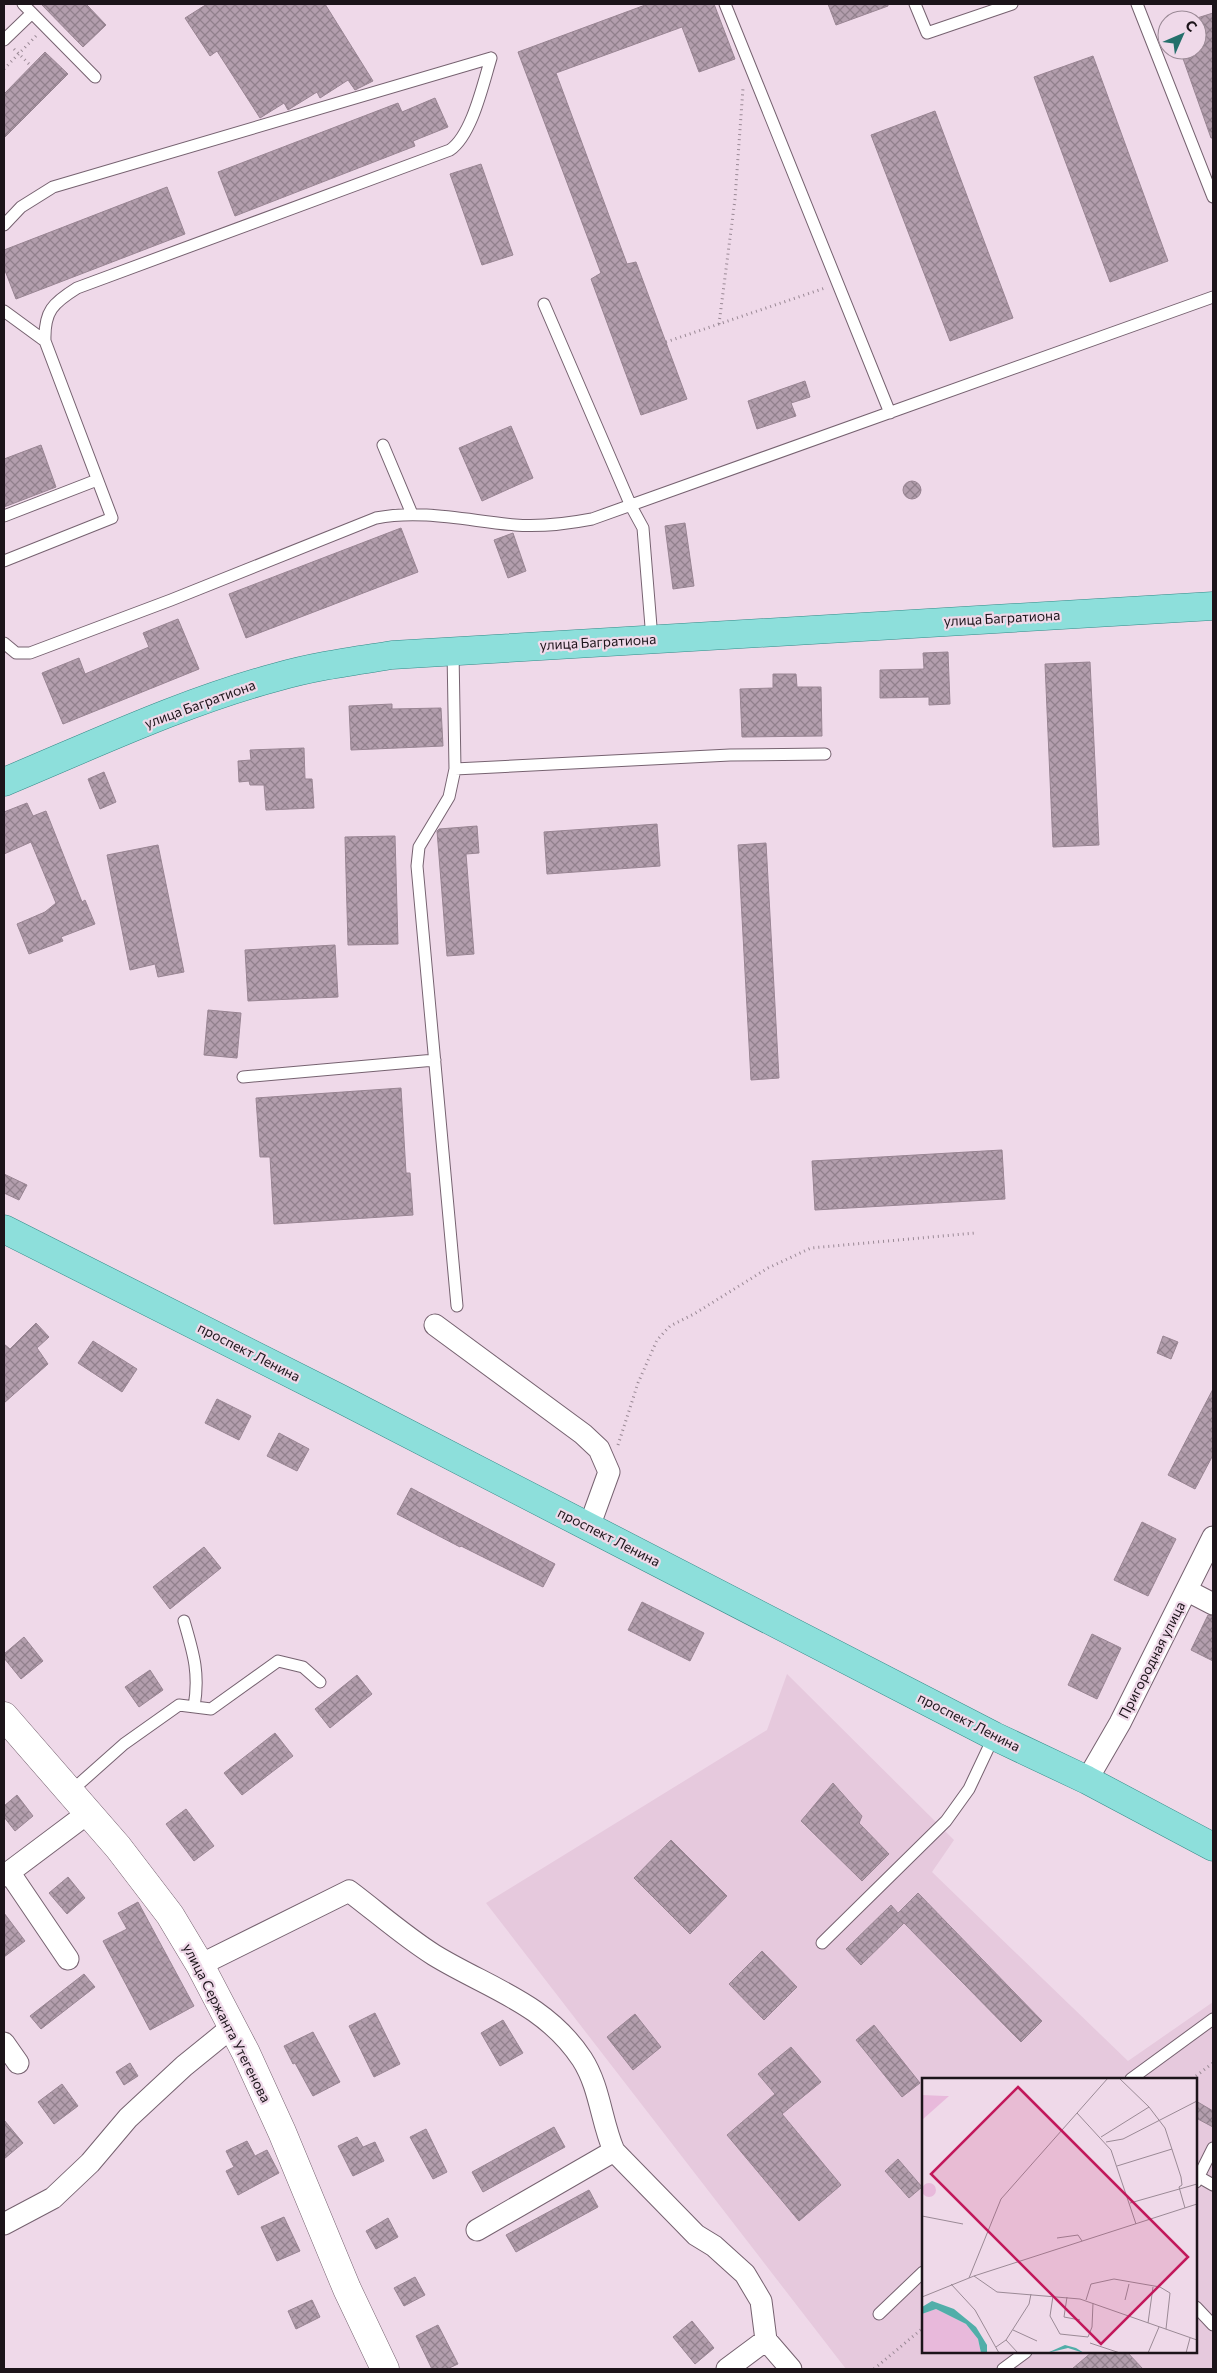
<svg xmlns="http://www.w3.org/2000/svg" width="1217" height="2373" font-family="Commissioner,sans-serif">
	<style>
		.built { fill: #e6c9dd; fill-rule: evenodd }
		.building { fill: url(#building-cross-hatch); stroke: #998593 }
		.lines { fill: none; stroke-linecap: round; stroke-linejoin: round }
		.lane-casing { stroke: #766270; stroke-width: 13 }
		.street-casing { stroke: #766270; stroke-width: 23 }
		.secondary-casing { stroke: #766270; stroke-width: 29 }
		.primary-casing { stroke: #348a88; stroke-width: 29 }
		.path { stroke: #9a8995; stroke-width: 3; stroke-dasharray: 1 4; stroke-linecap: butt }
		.lane { stroke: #fff; stroke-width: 11 }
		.street { stroke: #fff; stroke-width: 21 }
		.secondary { stroke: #fff; stroke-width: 28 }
		.primary { stroke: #8ddfdb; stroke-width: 28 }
		.labels { text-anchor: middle; stroke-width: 4.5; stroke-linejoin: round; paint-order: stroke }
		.street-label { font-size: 14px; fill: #1c141a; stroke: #efd9e9 }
		.inset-road { fill: none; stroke: #9b8a96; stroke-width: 1 }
		.view { fill: #c2185b; fill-opacity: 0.15; stroke: #c2185b; stroke-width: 2.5 }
		.inset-edge { fill: none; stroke: #1c141a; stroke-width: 2.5 }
	</style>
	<defs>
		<pattern id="building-cross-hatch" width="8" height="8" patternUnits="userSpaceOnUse" patternTransform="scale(1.25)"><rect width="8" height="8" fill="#b39ead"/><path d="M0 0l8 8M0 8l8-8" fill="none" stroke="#91808c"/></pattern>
	</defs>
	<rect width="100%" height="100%" fill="#efd9e9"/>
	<!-- built -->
	<path class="built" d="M 787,1674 L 954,1840 L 932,1872 L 1128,2061 L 1213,2002 L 1213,2369 L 846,2369 L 486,1903 L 767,1730 ZM 923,2079 L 1196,2079 L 1196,2352 L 923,2352 Z"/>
	<!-- building -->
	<path class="building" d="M 41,4 L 86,4 L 106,25 L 83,47 Z
		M 207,4 L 325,4 L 373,81 L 355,90 L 348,80 L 320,98 L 317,92 L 288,110 L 284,103 L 260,118 L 217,51 L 210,56 L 185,18 Z
		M 648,4 L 714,4 L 735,59 L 699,72 L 682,27 L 556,73 L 627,264 L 636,262 L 687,399 L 641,415 L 591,279 L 601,273 L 518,52 Z
		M 828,4 L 888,4 L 888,6 L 836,25 Z
		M 1213,13 L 1213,138 L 1211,138 L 1180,50 L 1197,50 L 1197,18 Z
		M 45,52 L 68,74 L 4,138 L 4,94 Z
		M 1093,56 L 1168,261 L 1110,282 L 1034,77 Z
		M 435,98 L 448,127 L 413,141 L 415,146 L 235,216 L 218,172 L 398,103 L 402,112 Z
		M 935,111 L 1013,318 L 950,341 L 871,135 Z
		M 481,164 L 513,255 L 482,265 L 450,174 Z
		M 167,187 L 185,234 L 16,299 L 4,268 L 4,250 Z
		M 805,381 L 810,397 L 791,403 L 796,416 L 757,429 L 748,401 Z
		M 511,426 L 533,478 L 482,501 L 459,448 Z
		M 41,445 L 56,487 L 4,507 L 4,459 Z
		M903 490a9 9 0 1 1 18 0a9 9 0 1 1-18 0Z
		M 685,523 L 694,586 L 673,589 L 665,526 Z
		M 401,528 L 418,572 L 246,638 L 229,594 Z
		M 513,533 L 526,571 L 508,578 L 494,540 Z
		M 178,619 L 199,669 L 63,724 L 42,673 L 79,658 L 85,674 L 149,647 L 143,633 Z
		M 948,652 L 950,704 L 929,705 L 929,697 L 880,698 L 880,670 L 924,669 L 923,653 Z
		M 1090,662 L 1099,845 L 1053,847 L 1045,664 Z
		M 773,674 L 796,674 L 797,687 L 821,687 L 822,736 L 742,737 L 740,689 L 773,688 Z
		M 392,704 L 392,709 L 441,708 L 443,746 L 351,750 L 349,706 Z
		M 304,748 L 305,779 L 312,779 L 314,808 L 266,810 L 264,785 L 250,785 L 249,781 L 239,782 L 238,761 L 251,760 L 250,750 Z
		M 104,772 L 116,802 L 100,809 L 88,779 Z
		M 27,803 L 33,816 L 46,811 L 82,902 L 85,900 L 95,924 L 61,937 L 63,941 L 29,954 L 17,924 L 45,912 L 56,903 L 31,842 L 4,854 L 4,812 Z
		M 657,824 L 660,866 L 547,874 L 544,832 Z
		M 477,826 L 479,853 L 466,854 L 474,954 L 447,956 L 437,831 L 439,829 Z
		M 395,836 L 398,944 L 348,945 L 345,837 Z
		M 766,843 L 779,1078 L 751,1080 L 738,845 Z
		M 158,845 L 184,972 L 158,977 L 155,964 L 130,970 L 107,855 Z
		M 335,945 L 338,997 L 248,1001 L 245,950 Z
		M 208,1010 L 241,1013 L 237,1058 L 204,1055 Z
		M 401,1088 L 406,1173 L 410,1173 L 413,1215 L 274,1224 L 270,1157 L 260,1157 L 256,1098 Z
		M 1002,1150 L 1005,1199 L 815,1210 L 812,1161 Z
		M 4,1174 L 27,1185 L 19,1200 L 4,1193 Z
		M 36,1323 L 49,1337 L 37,1348 L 48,1364 L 4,1403 L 4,1344 L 10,1349 Z
		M 1163,1336 L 1178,1342 L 1171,1359 L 1157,1353 Z
		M 93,1341 L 137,1369 L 122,1392 L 78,1363 Z
		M 1213,1389 L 1213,1455 L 1195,1489 L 1168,1475 Z
		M 217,1399 L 251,1416 L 239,1440 L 205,1423 Z
		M 279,1433 L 309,1449 L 297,1471 L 267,1456 Z
		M 411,1488 L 555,1564 L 543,1587 L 461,1546 L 460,1547 L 397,1514 Z
		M 1142,1522 L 1176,1539 L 1148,1596 L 1114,1580 Z
		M 204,1547 L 221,1568 L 170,1609 L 153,1587 Z
		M 642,1602 L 704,1633 L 690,1661 L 628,1630 Z
		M 1208,1615 L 1213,1616 L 1213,1661 L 1191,1650 Z
		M 1092,1634 L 1121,1648 L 1097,1699 L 1068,1685 Z
		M 24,1637 L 43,1661 L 21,1679 L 4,1658 L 4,1654 Z
		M 150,1670 L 163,1690 L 139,1707 L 125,1687 Z
		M 357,1675 L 372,1694 L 330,1728 L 315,1709 Z
		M 275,1733 L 293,1756 L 242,1795 L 224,1773 Z
		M 833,1783 L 862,1816 L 859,1823 L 889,1854 L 862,1881 L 801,1821 Z
		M 17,1795 L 33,1816 L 15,1831 L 4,1817 L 4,1806 Z
		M 186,1809 L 214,1846 L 194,1861 L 166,1824 Z
		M 671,1840 L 727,1896 L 690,1934 L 634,1878 Z
		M 68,1877 L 85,1898 L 67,1914 L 49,1893 Z
		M 918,1893 L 1042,2021 L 1021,2042 L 904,1923 L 861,1965 L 846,1949 L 891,1905 L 898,1913 Z
		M 138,1902 L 194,2006 L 150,2030 L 103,1941 L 127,1929 L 118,1913 Z
		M 4,1913 L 25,1941 L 4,1957 Z
		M 762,1951 L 797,1987 L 764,2020 L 729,1984 Z
		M 84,1974 L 95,1987 L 41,2029 L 30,2016 Z
		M 375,2013 L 400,2064 L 374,2077 L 349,2026 Z
		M 635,2014 L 661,2047 L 633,2070 L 607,2037 Z
		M 503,2020 L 523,2053 L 500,2066 L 481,2033 Z
		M 874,2025 L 920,2083 L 902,2097 L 856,2040 Z
		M 313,2032 L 340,2082 L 313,2096 L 295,2063 L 293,2064 L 284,2046 Z
		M 791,2047 L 821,2082 L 782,2114 L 841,2185 L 799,2221 L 727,2135 L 775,2094 L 758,2074 Z
		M 130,2063 L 138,2076 L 124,2085 L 116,2072 Z
		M 62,2084 L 78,2106 L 54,2124 L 38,2102 Z
		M 1196,2101 L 1213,2111 L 1213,2127 L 1196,2118 Z
		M 4,2120 L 23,2143 L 4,2159 Z
		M 554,2127 L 565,2147 L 483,2192 L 472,2172 Z
		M 426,2129 L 447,2172 L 433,2179 L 410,2137 Z
		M 357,2137 L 363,2147 L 375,2142 L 384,2161 L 353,2176 L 338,2146 Z
		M 247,2141 L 255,2156 L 267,2150 L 279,2173 L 238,2195 L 226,2171 L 234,2167 L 226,2151 Z
		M 898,2159 L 922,2187 L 909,2198 L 885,2171 Z
		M 589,2190 L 598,2207 L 516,2252 L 506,2235 Z
		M 284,2217 L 300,2251 L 277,2261 L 261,2227 Z
		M 388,2218 L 398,2237 L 376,2249 L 366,2231 Z
		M 415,2277 L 425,2295 L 404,2306 L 394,2288 Z
		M 312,2300 L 320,2317 L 296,2329 L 288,2311 Z
		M 692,2321 L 714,2348 L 695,2364 L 673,2337 Z
		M 438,2325 L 458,2364 L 447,2369 L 432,2369 L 416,2336 Z
		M 1092,2352 L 1127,2352 L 1143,2369 L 1072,2369 Z"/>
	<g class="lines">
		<!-- lane casing -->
		<g class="lane-casing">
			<path id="lane" d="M 23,4 L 95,77
				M 725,4 L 890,413
				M 915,4 L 927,33 L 1012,4
				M 1137,4 L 1213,197
				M 4,40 L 32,13
				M 4,225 L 21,207 L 53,187 L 491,58
				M 544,304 L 631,506 L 643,528 L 652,639
				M 4,311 L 45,341
				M 383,445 L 412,514
				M 4,516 L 97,480
				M 4,561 L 112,518 L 45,341 C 44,311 53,303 77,288 L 450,150 C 472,135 483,84 491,58
				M 4,643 L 16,653 L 30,653 L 171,600 L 376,518 C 422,509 469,521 515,525 C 541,527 566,524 592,519 L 1213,297
				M 453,651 L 455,769 L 449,797 L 419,847 L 417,866 L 457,1306
				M 455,769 L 730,755 L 825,754
				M 243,1077 L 435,1060
				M 184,1621 C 193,1652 200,1673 194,1707
				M 70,1792 L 124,1744 L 179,1705 L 211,1709 L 278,1661 L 303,1667 L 320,1682
				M 822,1943 L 946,1821 L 969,1789 L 994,1736
				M 1131,2079 L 1213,2019
				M 1199,2177 L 1213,2185
				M 1196,2182 L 1213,2148
				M 1196,2307 L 1213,2325
				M 879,2314 L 923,2272
				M 1003,2369 L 1026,2352"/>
		</g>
		<!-- street casing -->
		<g class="street-casing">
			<path id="street" d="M 435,1325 L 583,1434 L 599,1449 L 609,1472 L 589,1527
				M 1188,1591 L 1213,1604
				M 1087,1780 L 1120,1723 L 1213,1537
				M 9,1872 L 68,1959
				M 4,1876 L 88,1813
				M 200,1965 L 349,1891 C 377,1912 404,1936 434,1955 C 488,1988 545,2003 582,2059 C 600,2087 601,2121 614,2151 L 696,2235 L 714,2246 L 745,2274 L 761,2301 L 766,2340 L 791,2369
				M 4,2043 L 18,2063
				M 4,2224 L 53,2198 L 90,2163 L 128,2118 L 184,2066 L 232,2027
				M 477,2230 L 614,2151
				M 727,2369 L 766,2340"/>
		</g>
		<!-- secondary casing -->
		<g class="secondary-casing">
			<path id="secondary" d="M 4,1716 L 118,1847 L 170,1915 L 200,1965 L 246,2053 L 282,2132 L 347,2289 L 385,2369"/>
		</g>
		<!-- primary casing -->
		<g class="primary-casing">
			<path id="primary" d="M 4,782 C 93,745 183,702 277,677 C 315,666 354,661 392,655 L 1213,606
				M 4,1229 L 339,1398 L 994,1736 L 1087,1780 L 1213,1847"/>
		</g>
		<!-- path -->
		<path class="path" d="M 14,49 L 31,66
			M 4,69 L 36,36
			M 719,324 L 735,199 L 743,88
			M 666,342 L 825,288
			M 618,1445 L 638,1383 L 657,1340 L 670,1326 L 694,1314 L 768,1268 L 811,1248 L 975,1233
			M 1192,2079 L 1213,2063
			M 874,2369 L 923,2328"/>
		<!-- lane -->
		<use href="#lane" class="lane"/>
		<!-- street -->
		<use href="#street" class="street"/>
		<!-- secondary -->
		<use href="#secondary" class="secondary"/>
		<!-- primary -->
		<use href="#primary" class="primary"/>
	</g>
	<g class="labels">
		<!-- street labels -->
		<g class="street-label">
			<text transform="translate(1002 618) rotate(-3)" y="5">улица Багратиона</text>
			<text transform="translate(598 642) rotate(-3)" y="5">улица Багратиона</text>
			<text transform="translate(200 704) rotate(-20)" y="5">улица Багратиона</text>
			<text transform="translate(249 1352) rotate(27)" y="5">проспект Ленина</text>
			<text transform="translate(609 1537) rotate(27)" y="5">проспект Ленина</text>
			<text transform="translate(1152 1660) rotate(-63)" y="5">Пригородная улица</text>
			<text transform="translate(969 1722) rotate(27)" y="5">проспект Ленина</text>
			<text transform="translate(227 2023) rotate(63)" y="5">улица Сержанта Утегенова</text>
		</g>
	</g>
	<!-- overview -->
	<g transform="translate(922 2078)">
		<rect width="275" height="275" fill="#efd9e9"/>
		<path d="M0 112a7 7 0 1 1 14 0a7 7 0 1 1-14 0ZM 14,231 L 44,246 L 56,261 L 59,275 L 0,275 L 0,236 Z" fill="#e8b9db"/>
		<path d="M 0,17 L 23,18 L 27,18 L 0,42 Z" fill="#e8b9db"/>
		<path d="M 10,223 L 32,231 L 54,249 L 65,267 L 65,275 L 59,275 L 56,261 L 44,246 L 14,231 L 0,236 L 0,229 ZM 143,267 L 154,270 L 162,275 L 146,270 L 125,275 Z" fill="#51aea9"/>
		<path class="inset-road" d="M 197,0 L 227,29 L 243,50 L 259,99 L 260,107 L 257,109 L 263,130M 155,35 L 189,72 L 214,146M 179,59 L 227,29M 184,64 L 201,61 L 275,23M 195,88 L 250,71M 208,125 L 275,106M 0,138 L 41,146M 135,160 L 156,157 L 160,163M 52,198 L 75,214 L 158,221 L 275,262M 47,200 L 79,121 L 186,0M 29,206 L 53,232 L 77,275M 131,218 L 128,238 L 138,256 L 166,259 L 170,249 L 171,225M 0,219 L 52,198 L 275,126M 145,219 L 142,239 L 158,242M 164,222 L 169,206 L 192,201 L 238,209 L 248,215 L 244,251M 203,222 L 207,206M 226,245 L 231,209M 91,252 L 115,263M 84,262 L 96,275M 168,265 L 198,275M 74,269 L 84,262 L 107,226 L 109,216M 226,275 L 237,249M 264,275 L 268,260"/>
		<path class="view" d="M 96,9 L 266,179 L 179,266 L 9,96 Z"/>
		<rect width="275" height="275" class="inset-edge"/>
	</g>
	<!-- border -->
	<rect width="1217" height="2373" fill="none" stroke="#1c141a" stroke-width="10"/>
	<!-- north arrow -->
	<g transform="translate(1182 35) rotate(45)"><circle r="24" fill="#efd9e9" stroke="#9b8a96"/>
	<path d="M0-4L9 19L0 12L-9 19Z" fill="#246f6b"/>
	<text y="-8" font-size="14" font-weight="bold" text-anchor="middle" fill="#1c141a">С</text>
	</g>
</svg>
